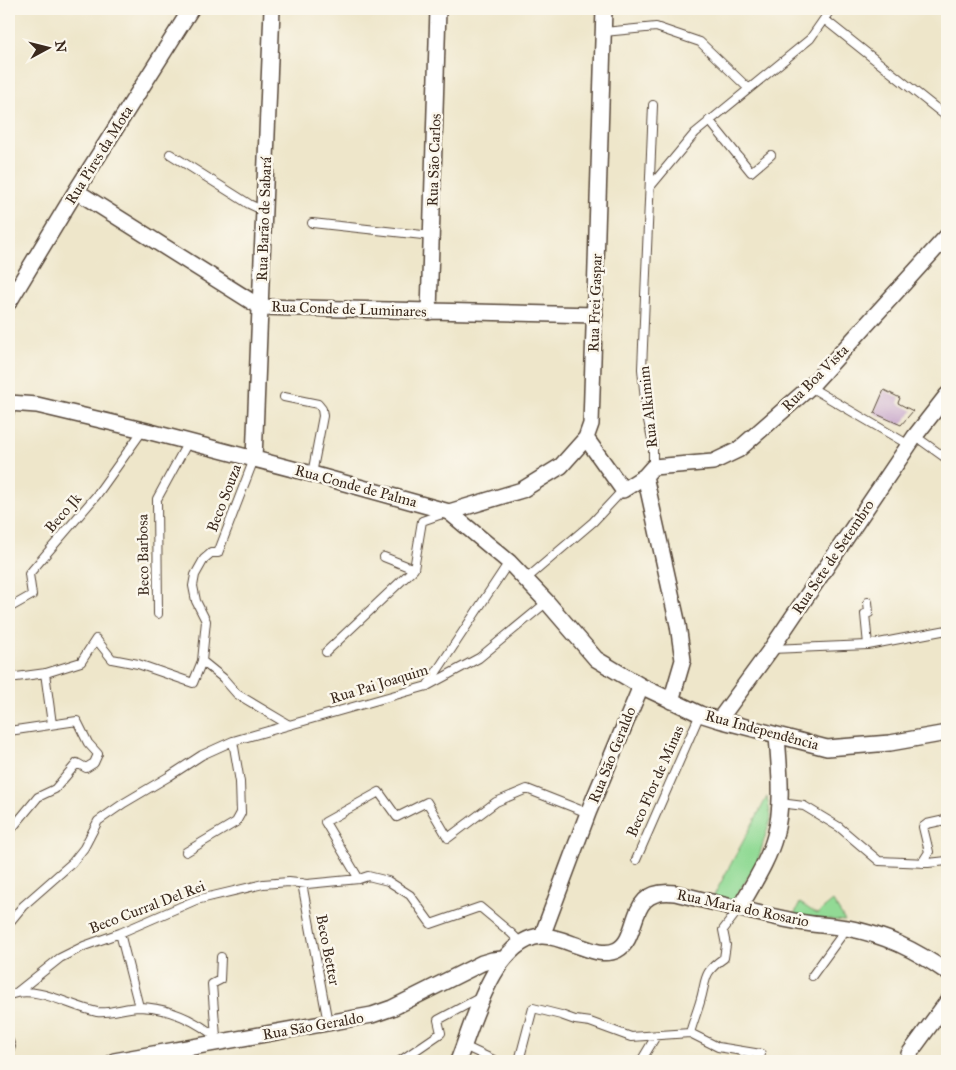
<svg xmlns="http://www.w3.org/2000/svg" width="956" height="1070" font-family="'IM FELL Great Primer',serif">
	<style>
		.green { fill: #92da95; stroke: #66825a }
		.building { fill: #c09bc6 }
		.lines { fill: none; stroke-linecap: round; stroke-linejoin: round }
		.service-casing { stroke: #564638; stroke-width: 10 }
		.minor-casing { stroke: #564638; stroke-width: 18 }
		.service { stroke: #fff; stroke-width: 8 }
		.minor { stroke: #fff; stroke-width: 15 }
		.labels { text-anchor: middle; stroke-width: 5; stroke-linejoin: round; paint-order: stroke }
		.street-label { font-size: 15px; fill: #3b2a1e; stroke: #fbf7ec }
	</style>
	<rect width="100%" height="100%" fill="#fbf7ec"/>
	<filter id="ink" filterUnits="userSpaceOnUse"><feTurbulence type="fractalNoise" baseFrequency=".02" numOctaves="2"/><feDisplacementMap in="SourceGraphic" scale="10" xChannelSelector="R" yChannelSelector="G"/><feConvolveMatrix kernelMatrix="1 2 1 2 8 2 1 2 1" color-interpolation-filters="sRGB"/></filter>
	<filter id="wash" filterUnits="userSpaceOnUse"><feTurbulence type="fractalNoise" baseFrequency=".0096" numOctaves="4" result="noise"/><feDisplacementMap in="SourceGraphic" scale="20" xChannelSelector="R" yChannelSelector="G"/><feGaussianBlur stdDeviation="1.12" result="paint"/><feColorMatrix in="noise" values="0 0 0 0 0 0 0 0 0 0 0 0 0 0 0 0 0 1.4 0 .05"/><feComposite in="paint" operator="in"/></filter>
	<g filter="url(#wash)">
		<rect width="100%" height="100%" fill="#eee6ca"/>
		<!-- green -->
		<path class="green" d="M 767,797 L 771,817 L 757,863 L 730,906 L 712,899 Z
			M 833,901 L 845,921 L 793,917 L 800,903 L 817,914 Z"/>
		<g id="blocks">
			<!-- building -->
			<path class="building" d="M 884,390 L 900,398 L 898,403 L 913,411 L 901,425 L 874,413 Z"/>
		</g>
	</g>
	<g filter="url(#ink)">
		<use href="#blocks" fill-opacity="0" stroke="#564638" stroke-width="1"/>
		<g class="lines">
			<!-- service casing -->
			<g class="service-casing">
				<path id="service" d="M 824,19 L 947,117
					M 604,32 L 656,27 L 700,42 L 748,88
					M 653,105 L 642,369 L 646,411 L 653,444 L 653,467
					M 709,120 L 751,172 L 771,155
					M 170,154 L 249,204 L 264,211
					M 650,187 L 695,133 L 810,39 L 831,9
					M 312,223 L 432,236
					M 810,387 L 909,445
					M 284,397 L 318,404 L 322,409 L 323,416 L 312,474
					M 9,415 L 11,404
					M 915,436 L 947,459
					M 384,557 L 414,569
					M 525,580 L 593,522 L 623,490
					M 868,602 L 869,613 L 865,614 L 868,645
					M 9,608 L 32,595 L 29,574 L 96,496 L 143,430
					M 158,614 L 157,499 L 188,442
					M 771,649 L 868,645 L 947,630
					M 326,652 L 414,569 L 422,521 L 445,513
					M 202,661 L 223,678 L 237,694 L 289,725
					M 45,673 L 52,724
					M 9,678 L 46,673 L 81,662 L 96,639 L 112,659 L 138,664 L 193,683 L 202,661 L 206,621 L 196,601 L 193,586 L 195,575 L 204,559 L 211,553 L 218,553 L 254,459
					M 427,686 L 509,562
					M 9,731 L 77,721 L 88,743 L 98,754 L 94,763 L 86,768 L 77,763 L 55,789 L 38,797 L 9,832
					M 780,803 L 804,806 L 839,827 L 879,861 L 928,863 L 947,861
					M 186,852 L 236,822 L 241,813 L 240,782 L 233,741
					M 636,860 L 700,714
					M 922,863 L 929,852 L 923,827 L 927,824 L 945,820
					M 359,879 L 325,822 L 379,792 L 397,817 L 427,802 L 448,838 L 496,802 L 527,789 L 588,813
					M 302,883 L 328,1023
					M 9,923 L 23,906 L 72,863 L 84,848 L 98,821 L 124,803 L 168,777 L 202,755 L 233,741 L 427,686 L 479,658 L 547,602
					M 120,933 L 139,1007
					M 812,976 L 847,928
					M 16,993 L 60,958 L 84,946 L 120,933 L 196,900 L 263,884 L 289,882 L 307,884 L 359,879 L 368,876 L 388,881 L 410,895 L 431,924 L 480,907 L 511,933 L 521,943
					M 9,995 C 39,985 68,1006 97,1012 C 110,1014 126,1007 139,1007 C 171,1008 198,1021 222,1042
					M 690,1033 C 693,1022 697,1012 700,1002 C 707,979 702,973 724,958 L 726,945 L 723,930 L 739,909
					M 690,1033 L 718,1047 L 761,1054
					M 216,1037 L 212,984 L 220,980 L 221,957
					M 9,1041 L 11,1047
					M 464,1046 L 496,1061
					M 400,1061 L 441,1033 L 438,1020 L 481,997
					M 519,1061 L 533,1008 L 561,1015 L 575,1020 L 590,1022 L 631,1037 L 690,1033
					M 641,1061 L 656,1036"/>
			</g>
			<!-- minor casing -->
			<g class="minor-casing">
				<path id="minor" d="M 76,191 L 260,307 L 595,315
					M 9,302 L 76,191 L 191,9
					M 429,312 L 438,9
					M 9,403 L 37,405 L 143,430 L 312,474 L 449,512 L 509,562 L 547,602 L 596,659 L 641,686 L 700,714 L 719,720 L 827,748 L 890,743 L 947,733
					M 586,438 L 623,490 L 645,476 L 653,467 L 713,462 L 738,450 L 810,387 L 947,236
					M 254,459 L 272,9
					M 645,476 L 678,625 L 683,660 L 671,701
					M 449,512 L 522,490 L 561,466 L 586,438 L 591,424 L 604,9
					M 719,720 L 771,649 L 915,436 L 947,395
					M 739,909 C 752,885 768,862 775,836 C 784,803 779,768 777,735
					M 542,936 L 588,813 L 641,686
					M 114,1061 L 372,1015 L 392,1008 L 482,963 L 492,960 L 503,959
					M 458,1061 C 473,1024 493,942 540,936 C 550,935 563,940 573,944 C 586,948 603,957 617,950 C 642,937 625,887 675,893 C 715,903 754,913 794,921 C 811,925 829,925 847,928 C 886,935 915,950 947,972
					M 908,1061 L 909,1054 L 947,1002"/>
			</g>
			<!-- service -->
			<use href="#service" class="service"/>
			<!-- minor -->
			<use href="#minor" class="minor"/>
		</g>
	</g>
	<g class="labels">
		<!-- street labels -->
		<g class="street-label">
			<text transform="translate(99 155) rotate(-58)" y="5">Rua Pires da Mota</text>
			<text transform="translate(434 160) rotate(-88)" y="5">Rua São Carlos</text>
			<text transform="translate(264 219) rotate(-88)" y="5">Rua Barão de Sabará</text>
			<text transform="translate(595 303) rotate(-88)" y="5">Rua Frei Gaspar</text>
			<text transform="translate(349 309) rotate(2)" y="5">Rua Conde de Luminares</text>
			<text transform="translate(815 378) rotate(-45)" y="5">Rua Boa Vista</text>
			<text transform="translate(648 407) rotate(-96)" y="5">Rua Alkimim</text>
			<text transform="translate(356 486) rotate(15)" y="5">Rua Conde de Palma</text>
			<text transform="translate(224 498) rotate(-69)" y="5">Beco Souza</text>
			<text transform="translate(63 513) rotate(-49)" y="5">Beco Jk</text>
			<text transform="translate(143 555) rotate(-91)" y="5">Beco Barbosa</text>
			<text transform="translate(833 557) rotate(-56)" y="5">Rua Sete de Setembro</text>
			<text transform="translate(379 684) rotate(-17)" y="5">Rua Pai Joaquim</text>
			<text transform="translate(762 730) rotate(15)" y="5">Rua Independência</text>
			<text transform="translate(612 755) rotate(-68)" y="5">Rua São Geraldo</text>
			<text transform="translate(655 781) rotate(-66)" y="5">Beco Flor de Minas</text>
			<text transform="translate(147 907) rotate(-21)" y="5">Beco Curral Del Rei</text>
			<text transform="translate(743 908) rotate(12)" y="5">Rua Maria do Rosario</text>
			<text transform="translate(328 950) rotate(79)" y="5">Beco Better</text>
			<text transform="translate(313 1026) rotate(-10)" y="5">Rua São Geraldo</text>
		</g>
	</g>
	<!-- margin -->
	<rect width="956" height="1070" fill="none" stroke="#fbf7ec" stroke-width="30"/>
	<!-- north arrow -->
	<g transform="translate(48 48) rotate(83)" stroke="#fbf7ec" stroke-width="4" paint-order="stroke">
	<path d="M0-4L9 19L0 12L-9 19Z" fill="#3b2a1e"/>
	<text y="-8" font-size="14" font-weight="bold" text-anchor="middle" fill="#3b2a1e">N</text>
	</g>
</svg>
